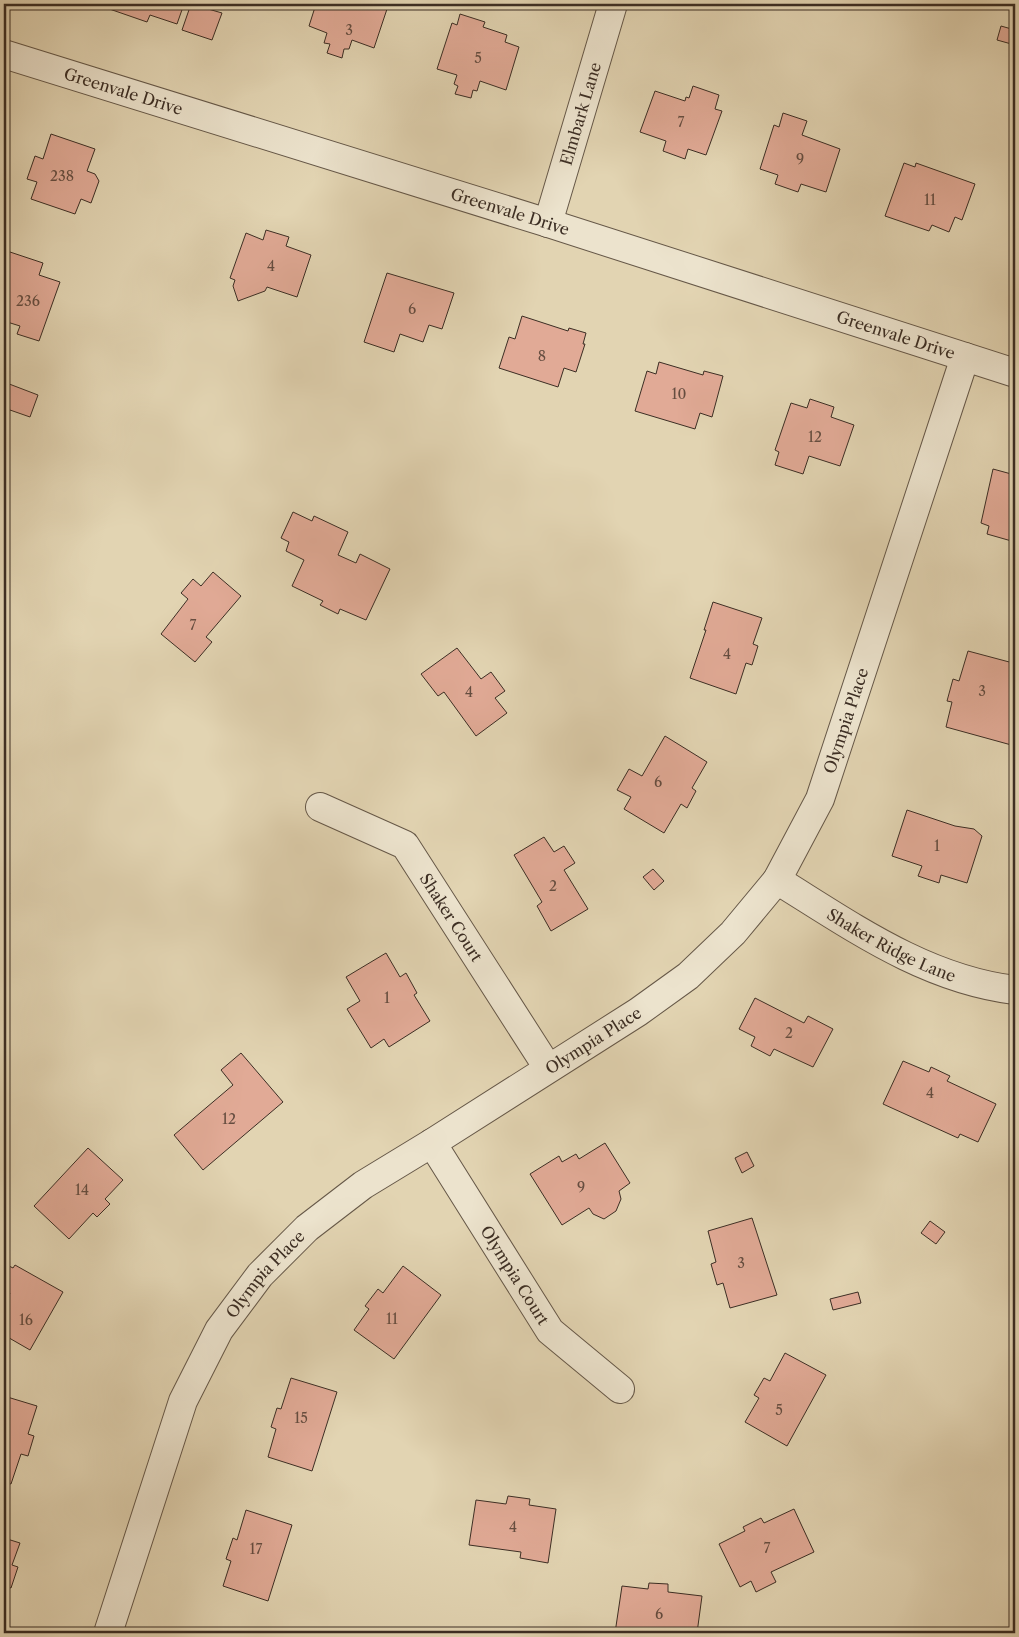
<svg xmlns="http://www.w3.org/2000/svg" width="1019" height="1637" font-family="'Libre Caslon Text',serif">
	<style>
		.building { fill: #e1aa96; stroke: #3c2e24 }
		.lines { fill: none; stroke-linecap: round; stroke-linejoin: round }
		.street-casing { stroke: #665848; stroke-width: 30 }
		.street { stroke: #ece3cd; stroke-width: 28 }
		.labels { text-anchor: middle; stroke-width: 4; stroke-linejoin: round; paint-order: stroke }
		.number-label { font-size: 14px; fill: #654d40 }
		.street-label { font-size: 16px; fill: #3c2e24; stroke: #ece3cd }
	</style>
	<rect width="100%" height="100%" fill="#e2d4b2"/>
	<filter id="stains"><feTurbulence type="fractalNoise" baseFrequency=".004" numOctaves="4"/><feColorMatrix values="0 0 0 0 .2 0 0 0 0 .09 0 0 0 0 .02 0 0 0 .5 -.17"/></filter>
	<radialGradient id="worn" r=".72"><stop offset=".6" stop-color="#630" stop-opacity="0"/><stop offset="1" stop-color="#630" stop-opacity=".3"/></radialGradient>
	<!-- building -->
	<path class="building" d="M 95,4 L 184,4 L 177,24 L 150,15 L 147,22 Z
		M 191,4 L 222,13 L 212,40 L 182,30 Z
		M 316,4 L 388,6 L 374,48 L 352,40 L 349,49 L 344,49 L 342,58 L 327,53 L 330,44 L 324,43 L 327,33 L 309,26 Z
		M 460,14 L 485,22 L 483,27 L 507,35 L 505,42 L 519,47 L 506,90 L 480,81 L 477,91 L 473,90 L 471,98 L 455,94 L 458,86 L 454,84 L 457,75 L 437,69 L 452,23 L 457,25 Z
		M 1001,26 L 1015,30 L 1015,45 L 997,40 Z
		M 693,86 L 719,95 L 715,109 L 722,111 L 706,155 L 688,149 L 685,159 L 663,151 L 666,141 L 640,132 L 655,91 L 685,101 L 686,97 L 689,98 Z
		M 783,113 L 807,121 L 802,135 L 840,149 L 826,192 L 801,184 L 798,192 L 775,184 L 778,175 L 760,169 L 774,125 L 779,127 Z
		M 51,134 L 95,149 L 87,171 L 95,174 L 99,181 L 91,203 L 81,199 L 75,214 L 31,199 L 37,182 L 27,179 L 35,156 L 43,159 Z
		M 904,163 L 915,167 L 916,163 L 975,184 L 962,220 L 955,217 L 949,232 L 932,225 L 929,231 L 885,216 Z
		M 266,230 L 289,237 L 286,246 L 311,255 L 297,297 L 267,287 L 265,291 L 238,301 L 233,286 L 235,280 L 230,278 L 246,233 L 263,240 Z
		M 4,250 L 43,263 L 39,275 L 60,282 L 39,341 L 17,334 L 20,326 L 4,321 Z
		M 387,273 L 454,293 L 442,329 L 429,325 L 423,342 L 400,334 L 394,352 L 364,342 Z
		M 522,316 L 568,331 L 569,328 L 586,333 L 583,344 L 585,344 L 576,372 L 564,368 L 558,387 L 499,368 L 509,337 L 515,339 Z
		M 659,362 L 703,375 L 704,371 L 723,376 L 712,417 L 700,413 L 695,429 L 635,411 L 647,371 L 656,374 Z
		M 4,382 L 38,395 L 30,417 L 10,410 L 4,427 Z
		M 810,399 L 834,407 L 831,417 L 854,425 L 840,466 L 809,456 L 803,474 L 775,465 L 779,452 L 775,450 L 791,403 L 807,408 Z
		M 993,469 L 1015,475 L 1015,542 L 987,534 L 989,526 L 981,523 Z
		M 293,512 L 312,521 L 314,516 L 348,532 L 338,555 L 356,563 L 360,554 L 390,569 L 366,620 L 340,609 L 338,614 L 320,605 L 323,601 L 292,586 L 304,560 L 286,551 L 289,542 L 281,538 Z
		M 213,572 L 241,596 L 206,637 L 212,642 L 195,662 L 161,634 L 188,599 L 181,593 L 193,579 L 201,586 Z
		M 713,602 L 762,618 L 753,644 L 758,646 L 752,665 L 746,663 L 736,694 L 690,678 L 706,630 L 704,630 Z
		M 457,648 L 481,679 L 491,672 L 505,691 L 495,698 L 507,713 L 476,736 L 444,692 L 438,696 L 421,674 Z
		M 968,651 L 1013,663 L 1012,666 L 1015,667 L 1015,746 L 946,727 L 952,702 L 947,701 L 953,679 L 959,681 Z
		M 665,736 L 707,762 L 692,788 L 696,791 L 687,808 L 681,804 L 664,833 L 624,809 L 631,797 L 617,790 L 629,769 L 642,776 Z
		M 907,810 L 955,826 L 974,829 L 982,836 L 967,883 L 941,875 L 939,883 L 918,876 L 922,866 L 892,856 Z
		M 544,837 L 554,852 L 564,846 L 575,863 L 564,870 L 588,909 L 551,931 L 537,906 L 542,902 L 514,855 Z
		M 653,869 L 664,881 L 654,890 L 643,877 Z
		M 4,887 L 10,894 L 4,900 Z
		M 386,953 L 400,977 L 406,973 L 417,993 L 414,995 L 430,1021 L 389,1047 L 384,1039 L 371,1048 L 347,1009 L 360,1001 L 346,977 Z
		M 755,998 L 804,1023 L 808,1016 L 833,1029 L 813,1067 L 774,1049 L 770,1056 L 751,1046 L 755,1037 L 739,1029 Z
		M 241,1053 L 283,1102 L 203,1170 L 174,1135 L 233,1085 L 221,1070 Z
		M 903,1061 L 929,1072 L 931,1067 L 950,1076 L 947,1081 L 996,1104 L 978,1142 L 960,1134 L 958,1138 L 883,1104 Z
		M 605,1143 L 630,1183 L 619,1191 L 621,1199 L 616,1211 L 604,1219 L 593,1214 L 589,1208 L 562,1225 L 530,1174 L 559,1156 L 562,1162 L 576,1154 L 579,1159 Z
		M 88,1148 L 123,1180 L 105,1199 L 110,1204 L 97,1217 L 93,1213 L 69,1239 L 34,1206 Z
		M 747,1152 L 754,1166 L 742,1173 L 735,1158 Z
		M 752,1218 L 777,1295 L 730,1308 L 723,1283 L 717,1285 L 711,1264 L 716,1262 L 708,1231 Z
		M 930,1221 L 945,1232 L 936,1244 L 921,1233 Z
		M 15,1265 L 63,1292 L 30,1350 L 4,1335 L 4,1304 L 10,1293 L 4,1289 L 4,1275 L 9,1266 L 13,1268 Z
		M 403,1266 L 441,1295 L 394,1359 L 354,1330 L 369,1309 L 365,1306 L 378,1289 L 383,1293 Z
		M 858,1292 L 861,1303 L 833,1310 L 830,1299 Z
		M 785,1353 L 826,1375 L 787,1446 L 745,1422 L 759,1398 L 754,1395 L 764,1378 L 770,1381 Z
		M 291,1378 L 337,1392 L 312,1471 L 268,1457 L 276,1429 L 271,1427 L 277,1408 L 281,1409 Z
		M 4,1396 L 37,1406 L 28,1434 L 34,1436 L 28,1456 L 21,1454 L 11,1484 L 4,1482 Z
		M 508,1496 L 530,1499 L 529,1505 L 556,1509 L 548,1563 L 520,1558 L 521,1552 L 469,1545 L 476,1500 L 506,1504 Z
		M 794,1509 L 814,1552 L 771,1572 L 776,1582 L 756,1592 L 751,1581 L 740,1587 L 719,1544 L 745,1531 L 743,1527 L 761,1518 L 764,1523 Z
		M 246,1510 L 292,1525 L 268,1601 L 223,1586 L 231,1561 L 226,1559 L 233,1538 L 237,1540 Z
		M 4,1538 L 20,1543 L 12,1565 L 18,1567 L 11,1588 L 5,1586 L 4,1590 Z
		M 649,1583 L 668,1584 L 668,1592 L 702,1596 L 697,1633 L 615,1633 L 622,1586 L 648,1589 Z"/>
	<g class="lines">
		<!-- street casing -->
		<g class="street-casing">
			<g id="street">
				<path id="s1" d="M 4,54 L 548,223 L 1015,373"/>
				<path id="s2" d="M 548,223 L 613,4"/>
				<path id="s3" d="M 320,807 L 405,845 L 548,1068"/>
				<path id="s4" d="M 777,880 C 853,927 925,979 1015,990"/>
				<path id="s5" d="M 432,1143 L 550,1331 L 620,1389"/>
				<path id="s6" d="M 108,1633 L 183,1401 L 219,1330 L 260,1275 L 307,1228 L 363,1185 L 432,1143 L 638,1012 L 688,976 L 733,933 L 777,880 L 820,799 L 965,357"/>
			</g>
		</g>
		<!-- street -->
		<use href="#street" class="street"/>
	</g>
	<g class="labels">
		<!-- number labels -->
		<g class="number-label">
			<text x="349" y="35">3</text>
			<text x="478" y="63">5</text>
			<text x="681" y="127">7</text>
			<text x="800" y="164">9</text>
			<text x="62" y="181">238</text>
			<text x="930" y="205">11</text>
			<text x="271" y="271">4</text>
			<text x="28" y="306">236</text>
			<text x="412" y="314">6</text>
			<text x="542" y="361">8</text>
			<text x="679" y="399">10</text>
			<text x="815" y="442">12</text>
			<text x="193" y="630">7</text>
			<text x="727" y="659">4</text>
			<text x="982" y="696">3</text>
			<text x="469" y="697">4</text>
			<text x="658" y="787">6</text>
			<text x="937" y="851">1</text>
			<text x="553" y="891">2</text>
			<text x="387" y="1003">1</text>
			<text x="789" y="1038">2</text>
			<text x="930" y="1098">4</text>
			<text x="229" y="1124">12</text>
			<text x="581" y="1192">9</text>
			<text x="82" y="1195">14</text>
			<text x="741" y="1268">3</text>
			<text x="392" y="1324">11</text>
			<text x="26" y="1325">16</text>
			<text x="779" y="1415">5</text>
			<text x="301" y="1423">15</text>
			<text x="513" y="1532">4</text>
			<text x="767" y="1553">7</text>
			<text x="256" y="1554">17</text>
			<text x="659" y="1619">6</text>
		</g>
		<!-- street labels -->
		<g class="street-label">
			<text dy="6" stroke="none"><textPath href="#s1" startOffset="125">Greenvale Drive</textPath></text>
			<text dy="6" stroke="none"><textPath href="#s2" startOffset="114">Elmbark Lane</textPath></text>
			<text dy="6" stroke="none"><textPath href="#s1" startOffset="530">Greenvale Drive</textPath></text>
			<text dy="6" stroke="none"><textPath href="#s1" startOffset="935">Greenvale Drive</textPath></text>
			<text dy="6" stroke="none"><textPath href="#s6" startOffset="1221">Olympia Place</textPath></text>
			<text dy="6" stroke="none"><textPath href="#s3" startOffset="179">Shaker Court</textPath></text>
			<text dy="6" stroke="none"><textPath href="#s4" startOffset="132">Shaker Ridge Lane</textPath></text>
			<text dy="6" stroke="none"><textPath href="#s6" startOffset="801">Olympia Place</textPath></text>
			<text dy="6" stroke="none"><textPath href="#s6" startOffset="396">Olympia Place</textPath></text>
			<text dy="6" stroke="none"><textPath href="#s5" startOffset="156">Olympia Court</textPath></text>
		</g>
	</g>
	<!-- margin -->
	<rect width="1019" height="1637" fill="none" stroke="#e2d4b2" stroke-width="20"/>
	<rect x="5" y="5" width="1009" height="1627" fill="none" stroke="#3c2e24" stroke-width="2.5"/>
	<rect x="10" y="10" width="999" height="1617" fill="none" stroke="#3c2e24"/>
	<rect width="100%" height="100%" filter="url(#stains)"/>
	<rect width="100%" height="100%" fill="url(#worn)"/>
</svg>
